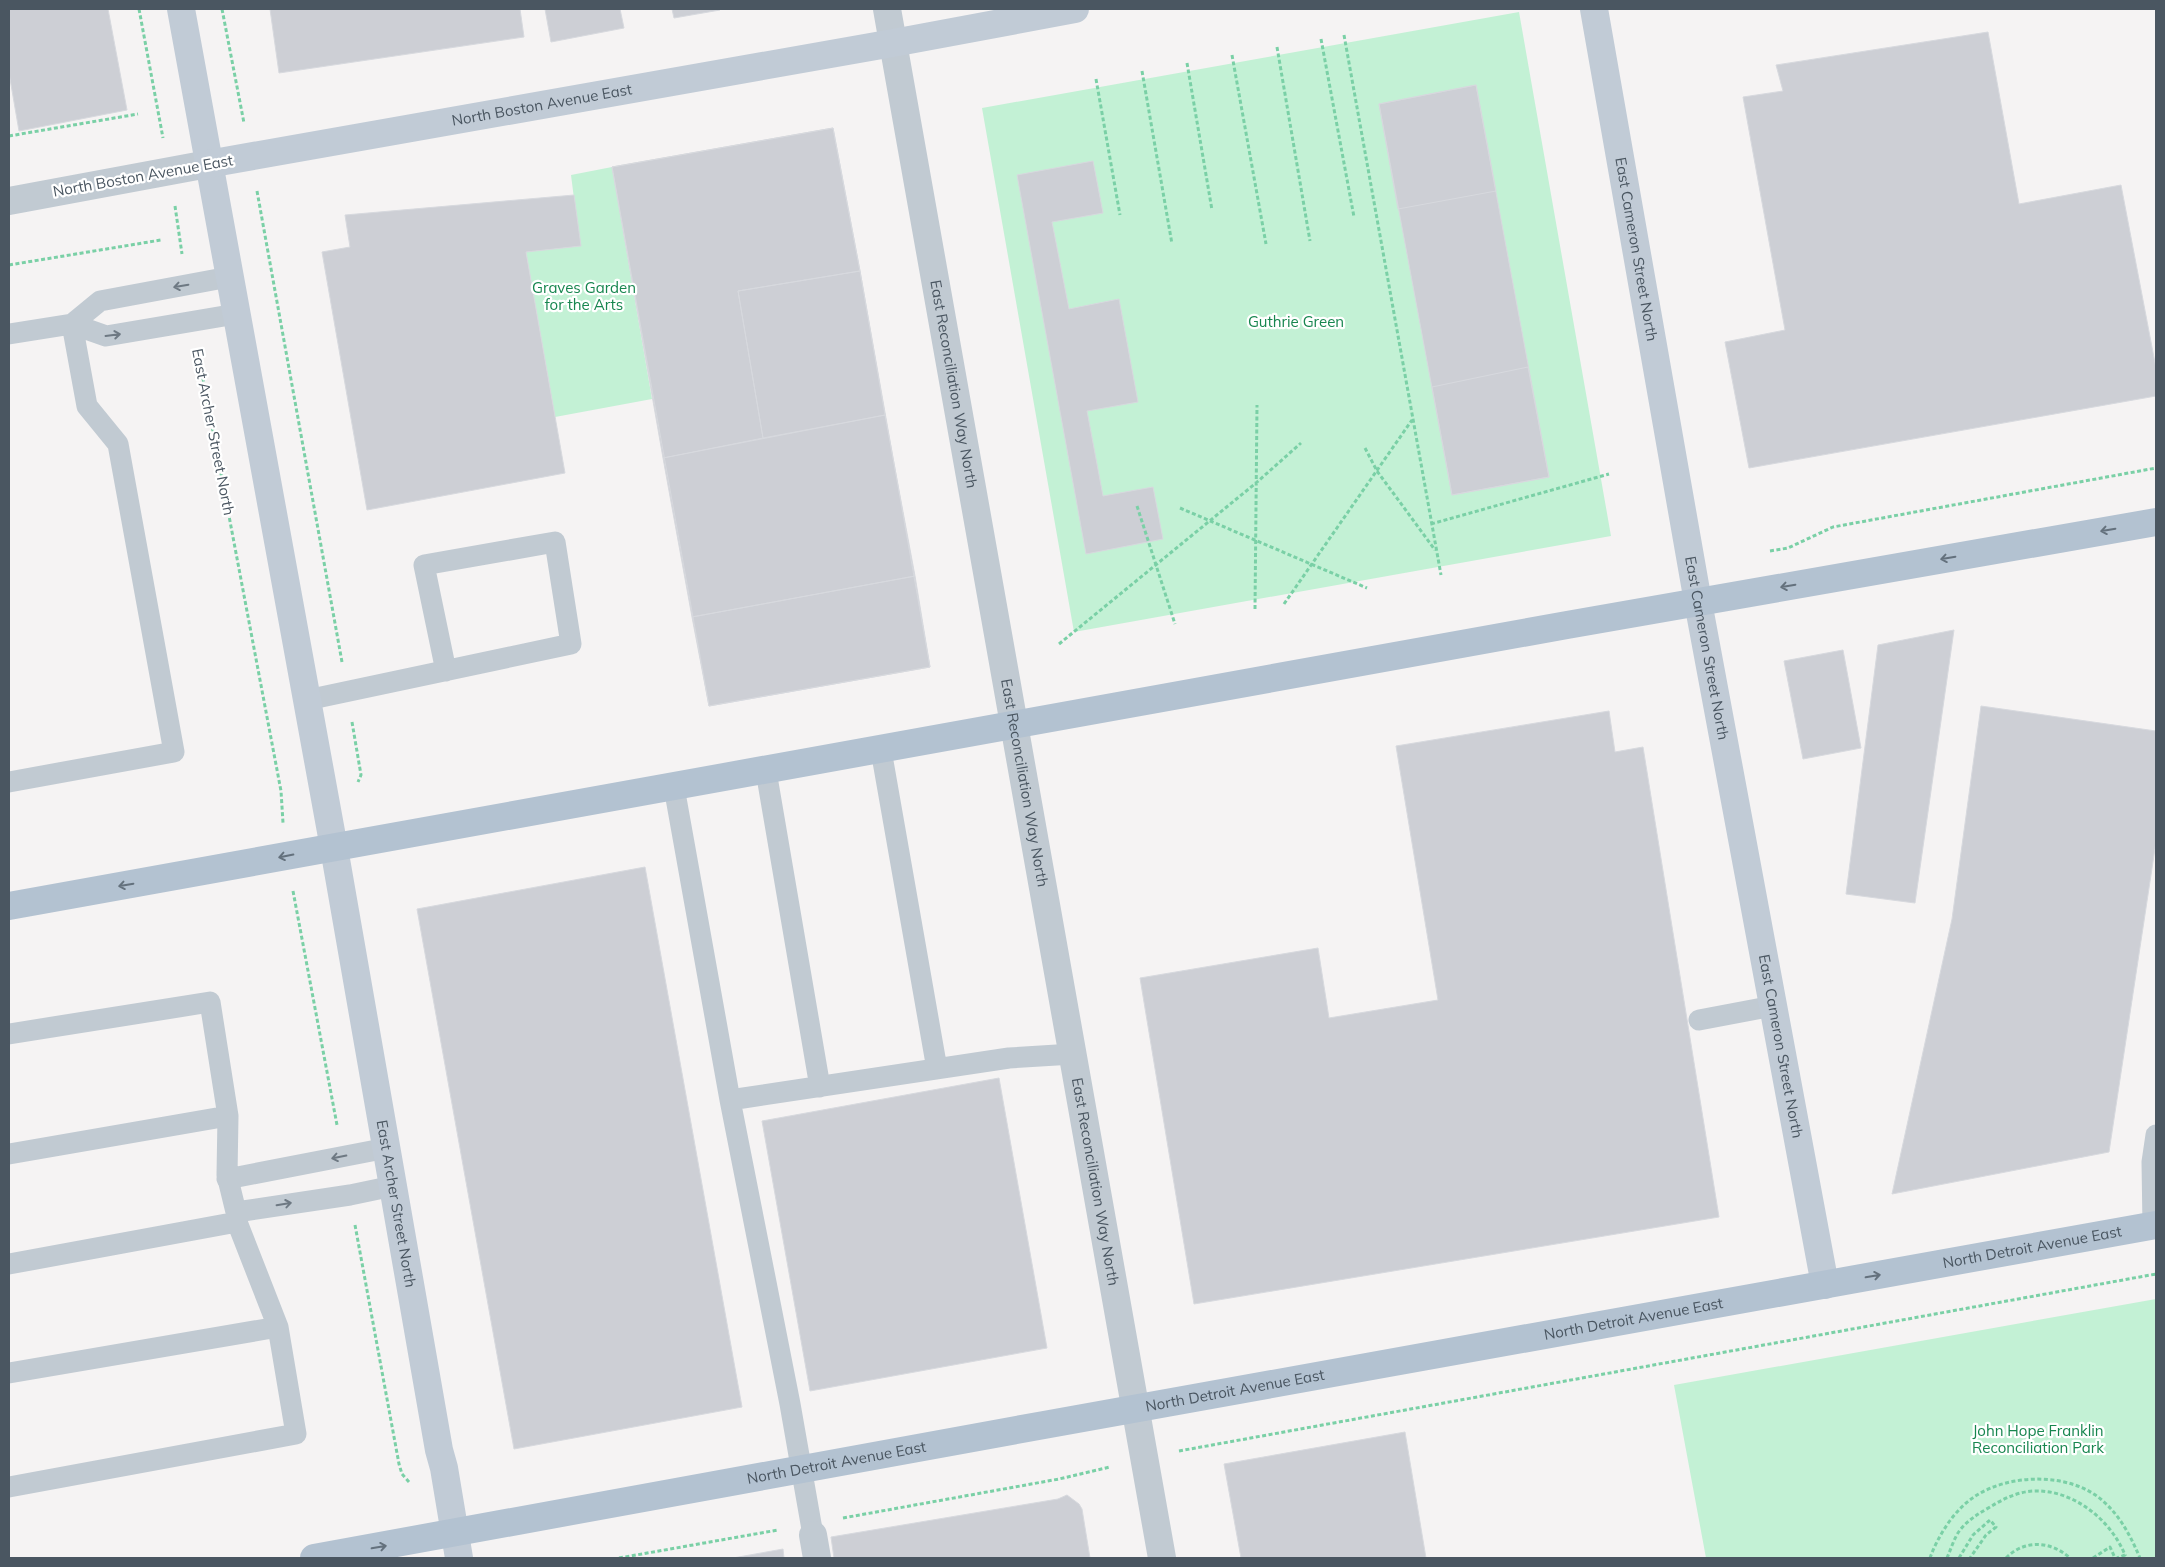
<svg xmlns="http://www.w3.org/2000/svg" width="2165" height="1567" font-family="Mulish,sans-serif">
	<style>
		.green { fill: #c3f1d5 }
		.building { fill: #cdcfd5; stroke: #d7d9de }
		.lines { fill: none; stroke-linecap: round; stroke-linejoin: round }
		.path { stroke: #7ad0a6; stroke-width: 3; stroke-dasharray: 4 2.5; stroke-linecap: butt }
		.lane { stroke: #c1cad2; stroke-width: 21 }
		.street { stroke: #c1cad2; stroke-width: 28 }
		.secondary { stroke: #c1cbd6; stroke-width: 28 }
		.primary { stroke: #b3c2d1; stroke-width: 28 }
		.oneway { stroke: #6e7983 }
		.oneway2 { stroke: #64717d }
		.labels { text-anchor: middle; stroke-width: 4.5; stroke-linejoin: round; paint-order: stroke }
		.street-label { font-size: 15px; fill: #4a5661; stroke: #fff }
		.park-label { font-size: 15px; fill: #17864f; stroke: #fff }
	</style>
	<rect width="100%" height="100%" fill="#f5f3f3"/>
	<!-- green -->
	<path class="green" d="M 1519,12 L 1611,536 L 1074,632 L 982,108 Z
		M 612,167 L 652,399 L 555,417 L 526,252 L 580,246 L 571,175 Z
		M 2156,1299 L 2156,1558 L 1706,1558 L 1674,1385 Z"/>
	<!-- building -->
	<path class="building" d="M 9,9 L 108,9 L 127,110 L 19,131 L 9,73 Z
		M 270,9 L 520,9 L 524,37 L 279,73 Z
		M 545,9 L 620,9 L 624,28 L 551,42 Z
		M 672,9 L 720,9 L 720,10 L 674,18 Z
		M 1988,32 L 2019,204 L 2121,185 L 2156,368 L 2156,396 L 1749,468 L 1725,342 L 1785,330 L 1743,97 L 1783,91 L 1776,65 Z
		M 1476,85 L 1549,477 L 1452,495 L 1379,104 Z
		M 1476,85 L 1496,191 L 1398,209 L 1379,104 Z
		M 833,128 L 860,271 L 930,667 L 709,706 L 612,167 Z
		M 833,128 L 860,271 L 738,291 L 763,438 L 663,458 L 612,167 Z
		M 1093,161 L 1103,213 L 1052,222 L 1069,309 L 1119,299 L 1138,402 L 1087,411 L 1103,496 L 1153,487 L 1163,539 L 1086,554 L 1017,175 Z
		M 574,195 L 581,246 L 526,252 L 565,473 L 367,510 L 322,252 L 350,247 L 345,215 Z
		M 860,271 L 885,415 L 763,438 L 738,291 Z
		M 1528,367 L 1549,477 L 1452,495 L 1432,387 Z
		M 885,415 L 915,576 L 692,617 L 663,458 Z
		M 915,576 L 930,667 L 709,706 L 692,617 Z
		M 1954,630 L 1915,903 L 1846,894 L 1878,645 Z
		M 1843,650 L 1861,748 L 1803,759 L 1784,661 Z
		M 1981,706 L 2156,731 L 2156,842 L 2109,1152 L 1892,1194 L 1952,919 Z
		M 1609,711 L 1615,752 L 1643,747 L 1719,1217 L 1194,1304 L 1140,978 L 1318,948 L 1329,1018 L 1438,1000 L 1396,746 Z
		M 645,867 L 742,1407 L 514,1449 L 417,909 Z
		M 999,1078 L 1047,1348 L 810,1391 L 762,1121 Z
		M 1405,1432 L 1426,1558 L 1241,1558 L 1224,1464 Z
		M 1067,1495 L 1079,1504 L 1082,1509 L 1090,1558 L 834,1558 L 831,1537 L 1058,1499 Z
		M 783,1549 L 784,1558 L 733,1558 Z"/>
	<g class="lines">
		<!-- path -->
		<path class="path" d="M 139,9 L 163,138
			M 222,9 L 244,123
			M 1344,35 L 1441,575
			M 1321,39 L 1354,217
			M 1277,47 L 1310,241
			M 1232,55 L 1266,244
			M 1187,63 L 1212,210
			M 1142,71 L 1172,244
			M 1096,79 L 1120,215
			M 9,136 L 138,114
			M 257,191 L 342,662
			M 175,206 L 182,254
			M 9,265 L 161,240
			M 198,352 L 281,791 L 283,823
			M 1365,448 L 1377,471 L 1435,550
			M 1137,506 L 1175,624
			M 1180,508 L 1367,588
			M 1431,524 L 1609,474
			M 1770,551 L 1788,548 L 1833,527 L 2156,468
			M 1284,604 L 1412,420
			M 1255,609 L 1257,405
			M 1059,644 L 1256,483 L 1301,443
			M 352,722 L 361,775 L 358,782
			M 293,891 L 337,1125
			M 355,1225 L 399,1464 L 402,1474 L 410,1483
			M 1179,1451 L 2156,1274
			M 843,1518 L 1059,1479 L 1110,1467
			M 619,1558 L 778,1530
			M 1930,1558 C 1938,1536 1954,1510 1974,1497 C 2009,1473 2071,1472 2103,1501 C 2121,1517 2131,1537 2140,1558
			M 1947,1558 C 1951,1549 1954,1538 1960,1530 C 1968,1520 1978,1514 1990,1507 C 2003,1499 2017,1492 2033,1491 C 2073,1489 2111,1520 2125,1555 L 2117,1558
			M 1959,1558 L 1973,1535 L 1990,1520 L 1996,1527 L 1986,1535 L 1970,1558
			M 2006,1558 C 2025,1539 2051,1541 2070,1558
			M 2093,1558 L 2110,1547 L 2115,1558"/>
		<!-- lane -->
		<path class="lane" d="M 229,277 L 100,301 L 72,324 L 106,336 L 236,314
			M 9,334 L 72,324 L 87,406 L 118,444 L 174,752 L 9,782
			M 307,700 L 571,644 L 555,542 L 424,565 L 446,671
			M 881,750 L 937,1069
			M 766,771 L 820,1087
			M 674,787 L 730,1100 L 790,1404 L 813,1535
			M 1699,1020 L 1773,1006
			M 9,1034 L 210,1002 L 228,1116 L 227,1175 L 236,1212 L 237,1222 L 278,1327 L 296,1434 L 9,1487
			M 730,1100 L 1009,1058 L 1073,1054
			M 9,1154 L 228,1116
			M 227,1179 L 387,1148
			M 236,1212 L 350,1195 L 393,1186
			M 2153,1226 L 2152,1162 L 2156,1135
			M 9,1264 L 237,1222
			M 9,1373 L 278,1327"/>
		<!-- street -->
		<g class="street">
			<path id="s1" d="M 887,9 L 1162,1558"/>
			<path d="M 9,201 L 208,164"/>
			<path d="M 813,1535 L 817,1558"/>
		</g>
		<!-- secondary -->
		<g class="secondary">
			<path id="s2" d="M 181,9 L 334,848 L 439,1450 L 444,1468 L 459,1558"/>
			<path id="s3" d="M 1594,9 L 1698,602 L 1825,1285"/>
			<path id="s4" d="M 208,164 L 893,43 L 1075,9"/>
		</g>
		<!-- primary -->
		<g class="primary">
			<path d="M 9,906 L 1567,625 L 2156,522"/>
			<path id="s5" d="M 314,1558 L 1044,1425 L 2156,1225"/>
		</g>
	</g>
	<!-- one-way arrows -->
	<defs><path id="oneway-shaft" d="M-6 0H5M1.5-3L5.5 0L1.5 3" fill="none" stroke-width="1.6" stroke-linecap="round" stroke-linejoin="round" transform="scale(1.25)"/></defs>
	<g class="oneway">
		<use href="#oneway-shaft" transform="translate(181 286) rotate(170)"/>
		<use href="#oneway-shaft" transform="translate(113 335) rotate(-7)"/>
		<use href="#oneway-shaft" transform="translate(339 1157) rotate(169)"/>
		<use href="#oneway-shaft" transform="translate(284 1204) rotate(-9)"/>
	</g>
	<g class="oneway2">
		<use href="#oneway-shaft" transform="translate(2108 530) rotate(170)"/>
		<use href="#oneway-shaft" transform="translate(1948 558) rotate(170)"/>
		<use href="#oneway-shaft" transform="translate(1788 586) rotate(170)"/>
		<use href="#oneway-shaft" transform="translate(286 856) rotate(169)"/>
		<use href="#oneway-shaft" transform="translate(126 885) rotate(170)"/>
		<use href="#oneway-shaft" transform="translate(1873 1276) rotate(-10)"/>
		<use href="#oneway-shaft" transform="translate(379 1547) rotate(-10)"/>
	</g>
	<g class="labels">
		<!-- street labels -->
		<g class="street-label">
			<text dy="5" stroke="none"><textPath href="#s4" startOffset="339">North Boston Avenue East</textPath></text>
			<text transform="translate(143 176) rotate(-10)" y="5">North Boston Avenue East</text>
			<text dy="5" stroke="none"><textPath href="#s3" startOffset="244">East Cameron Street North</textPath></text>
			<text dy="5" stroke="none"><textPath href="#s1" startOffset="381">East Reconciliation Way North</textPath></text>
			<text transform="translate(213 432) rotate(79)" y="5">East Archer Street North</text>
			<text dy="5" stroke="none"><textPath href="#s3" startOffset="649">East Cameron Street North</textPath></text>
			<text dy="5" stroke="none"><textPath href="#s1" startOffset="786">East Reconciliation Way North</textPath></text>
			<text dy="5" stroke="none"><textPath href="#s3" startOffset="1054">East Cameron Street North</textPath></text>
			<text dy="5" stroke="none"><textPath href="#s1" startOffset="1191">East Reconciliation Way North</textPath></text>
			<text dy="5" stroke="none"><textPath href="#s2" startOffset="1214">East Archer Street North</textPath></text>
			<text dy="5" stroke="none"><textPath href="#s5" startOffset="1746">North Detroit Avenue East</textPath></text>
			<text dy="5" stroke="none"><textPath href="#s5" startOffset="1341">North Detroit Avenue East</textPath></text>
			<text dy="5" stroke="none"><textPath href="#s5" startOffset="936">North Detroit Avenue East</textPath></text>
			<text dy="5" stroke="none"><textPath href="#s5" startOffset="531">North Detroit Avenue East</textPath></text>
		</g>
		<!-- park labels -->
		<g class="park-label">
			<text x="584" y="293">Graves Garden<tspan x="584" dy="17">for the Arts</tspan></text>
			<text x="1296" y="327">Guthrie Green</text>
			<text x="2038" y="1436">John Hope Franklin<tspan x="2038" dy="17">Reconciliation Park</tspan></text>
		</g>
	</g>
	<!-- border -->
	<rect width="2165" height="1567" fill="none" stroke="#4a5661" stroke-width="20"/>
</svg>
